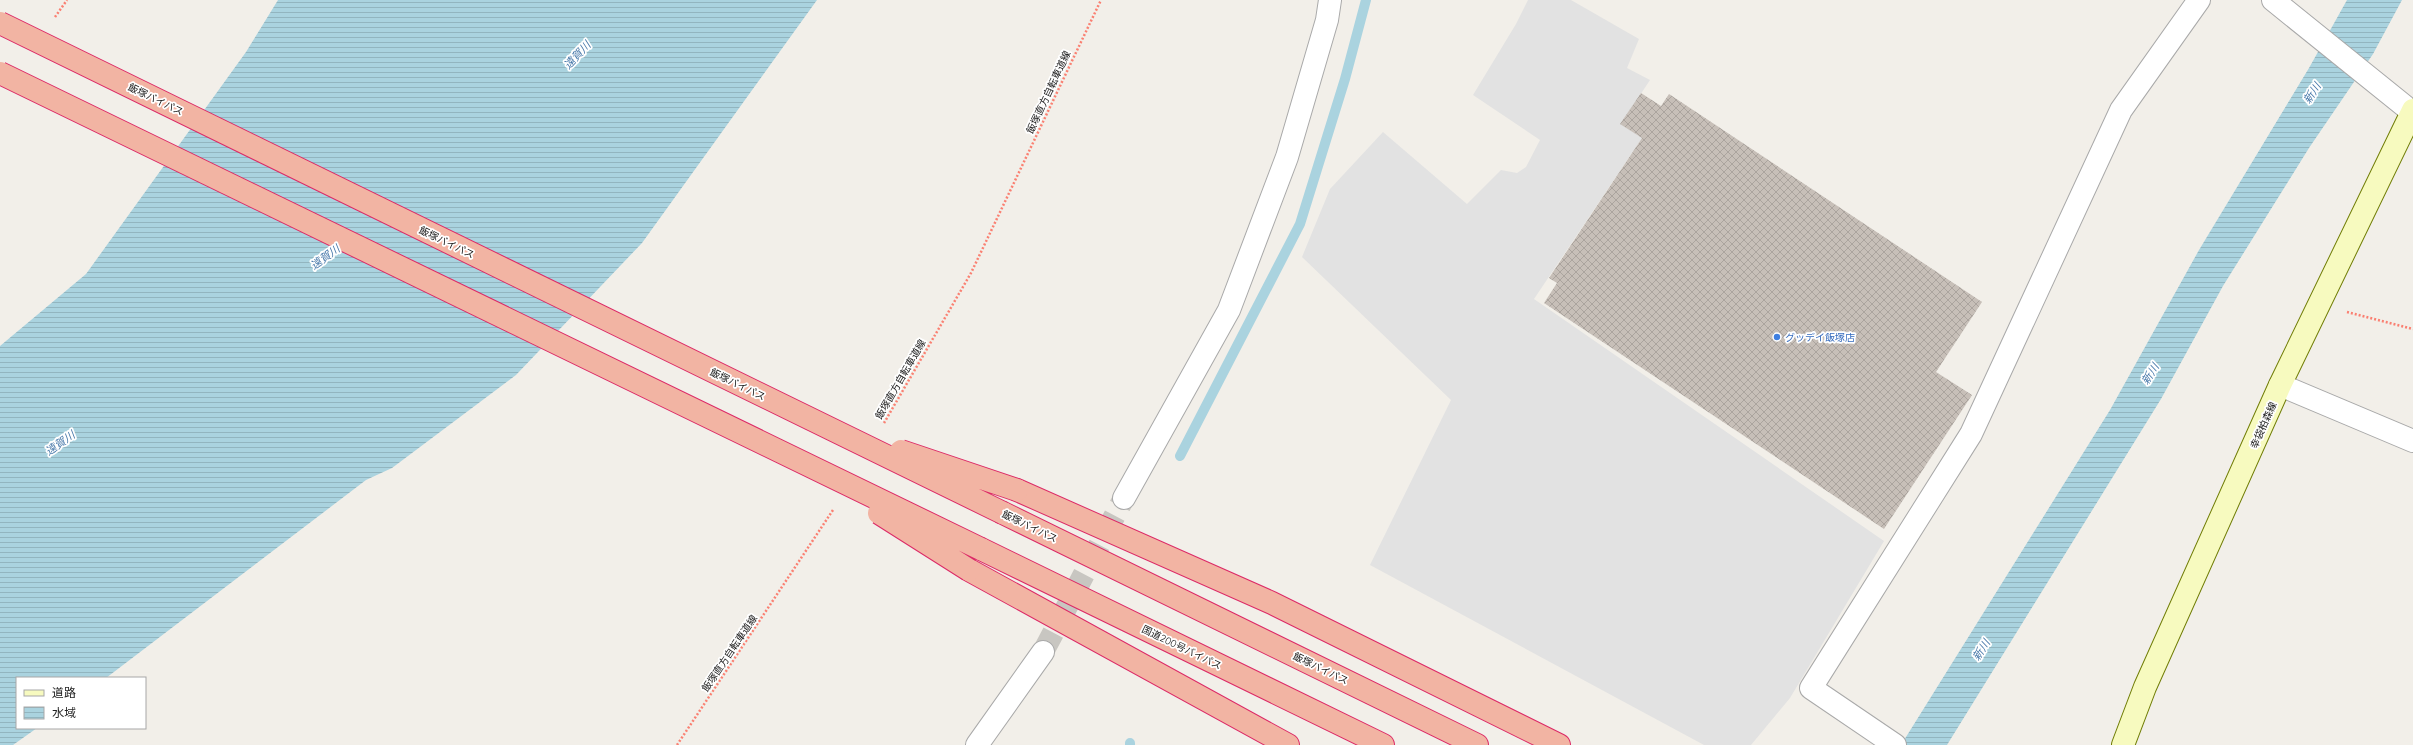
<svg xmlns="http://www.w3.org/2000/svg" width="2413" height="745" font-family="Quicksand,'Noto Sans JP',sans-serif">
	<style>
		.parking { fill: #e2e2e2 }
		.water { fill: url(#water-rules) }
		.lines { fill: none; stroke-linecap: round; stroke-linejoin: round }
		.stream { stroke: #aad3df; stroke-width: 10 }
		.building { fill: url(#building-cross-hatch) }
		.tertiary-tunnel { stroke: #c8c6c1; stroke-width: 22; stroke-dasharray: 22 11; stroke-linecap: butt }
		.minor-casing { stroke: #a9a9a9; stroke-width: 24 }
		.tertiary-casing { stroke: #a9a9a9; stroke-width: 24 }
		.secondary-casing { stroke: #707d05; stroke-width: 24 }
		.trunk-casing { stroke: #dc2a67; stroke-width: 24 }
		.path { stroke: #fa8072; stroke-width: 2.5; stroke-dasharray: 2 2; stroke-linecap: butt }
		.minor { stroke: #fff; stroke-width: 22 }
		.tertiary { stroke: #fff; stroke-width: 22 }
		.secondary { stroke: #f7fabf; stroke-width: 22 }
		.trunk { stroke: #f2b4a3; stroke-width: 22 }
		.trunk-bridge-casing { stroke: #dc2a67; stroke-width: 24; stroke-linecap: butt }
		.trunk-bridge { stroke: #f2b4a3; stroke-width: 22 }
		.shop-dot { fill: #3f7fe0; stroke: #fff; stroke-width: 1.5 }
		.labels { text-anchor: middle; stroke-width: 3.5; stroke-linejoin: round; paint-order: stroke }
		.street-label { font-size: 10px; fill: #222; stroke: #fff }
		.shop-label { font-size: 10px; fill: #366cbe; stroke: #fff; text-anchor: start }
		.water-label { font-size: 11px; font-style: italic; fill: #4a7aab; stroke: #fff }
	</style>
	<defs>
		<pattern id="water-rules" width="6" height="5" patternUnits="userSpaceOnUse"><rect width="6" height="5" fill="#aad3df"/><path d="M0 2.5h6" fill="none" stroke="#92b5bf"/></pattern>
		<pattern id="building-cross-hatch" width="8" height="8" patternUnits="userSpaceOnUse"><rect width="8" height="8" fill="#c7bfb8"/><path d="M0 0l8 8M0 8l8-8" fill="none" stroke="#aba49e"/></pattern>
	</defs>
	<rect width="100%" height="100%" fill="#f2efe9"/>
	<!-- parking -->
	<path class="parking" d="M 1528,0 L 1571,0 L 1639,39 L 1627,68 L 1650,80 L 1621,124 L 1642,138 L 1534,299 L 1884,541 L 1790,698 L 1751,745 L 1704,745 L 1370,565 L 1451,400 L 1302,257 L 1330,189 L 1383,132 L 1467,204 L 1501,170 L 1517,173 L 1526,167 L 1540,140 L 1473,95 L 1516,24 Z"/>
	<!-- water -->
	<path class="water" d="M 278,0 L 817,0 L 642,243 L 516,375 L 392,468 L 366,480 L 106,678 L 17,678 L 17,728 L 37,728 L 13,745 L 0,745 L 0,346 L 86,274 L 246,52 Z
		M 2347,0 L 2402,0 L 2373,54 L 2309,148 L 2223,286 L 2161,399 L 1947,745 L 1901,745 L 2110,410 L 2199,250 L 2309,68 Z"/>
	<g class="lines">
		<!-- stream -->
		<path class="stream" d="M 1180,456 L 1300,224 L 1345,79 L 1366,0
			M 1130,745 L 1130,743"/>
	</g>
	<!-- building -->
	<path class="building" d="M 1641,93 L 1661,106 L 1669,94 L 1982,302 L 1936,372 L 1972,395 L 1884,529 L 1544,303 L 1557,283 L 1549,278 L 1642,138 L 1620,124 Z"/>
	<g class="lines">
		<!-- tertiary-tunnel -->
		<path class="tertiary-tunnel" d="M 1043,652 L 1124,498"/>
		<!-- minor casing -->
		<g class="minor-casing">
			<path id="minor" d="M 2273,0 L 2412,112
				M 2280,385 L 2413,441
				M 1895,745 L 1811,688 L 1971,434 L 2121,110 L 2199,0"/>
		</g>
		<!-- tertiary casing -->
		<g class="tertiary-casing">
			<path id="tertiary" d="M 1124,498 L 1229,310 L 1287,157 L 1327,20 L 1330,0
				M 977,745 L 1043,652"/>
		</g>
		<!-- secondary casing -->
		<g class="secondary-casing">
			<path id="secondary" d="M 2123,745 L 2145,687 L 2280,385 L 2413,110"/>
		</g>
		<!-- trunk casing -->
		<g class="trunk-casing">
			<path id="trunk" d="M 1017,490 L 1272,603 L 1559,745
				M 1003,513 L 1477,745
				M 981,549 L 1383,745
				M 969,570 L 1288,745"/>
		</g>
		<!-- path -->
		<path class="path" d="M 55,17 L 67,0
			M 2347,312 L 2413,329
			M 884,423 L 971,273 L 1101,0
			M 677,745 L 833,510"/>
		<!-- minor -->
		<use href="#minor" class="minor"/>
		<!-- tertiary -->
		<use href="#tertiary" class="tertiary"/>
		<!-- secondary -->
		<use href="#secondary" class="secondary"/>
		<!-- trunk -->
		<use href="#trunk" class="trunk"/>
		<!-- trunk-bridge casing -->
		<g class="trunk-bridge-casing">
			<path id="trunk-bridge" d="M 0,23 L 1003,513
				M 0,73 L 981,549
				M 901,451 L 1017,490
				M 879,513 L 969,570"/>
		</g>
		<!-- trunk-bridge -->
		<use href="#trunk-bridge" class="trunk-bridge"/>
	</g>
	<!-- markers -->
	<circle class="shop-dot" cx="1777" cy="337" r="4"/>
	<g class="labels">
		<!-- street labels -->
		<g class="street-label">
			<text transform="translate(1048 92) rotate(-65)" y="4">飯塚直方自転車道線</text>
			<text transform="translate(156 99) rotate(26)" y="4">飯塚バイパス</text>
			<text transform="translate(447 242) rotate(26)" y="4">飯塚バイパス</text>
			<text transform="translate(900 379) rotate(-60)" y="4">飯塚直方自転車道線</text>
			<text transform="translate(738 384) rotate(26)" y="4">飯塚バイパス</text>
			<text transform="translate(2263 425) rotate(-66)" y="4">幸袋柏森線</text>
			<text transform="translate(1030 526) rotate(26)" y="4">飯塚バイパス</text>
			<text transform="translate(1182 647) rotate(26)" y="4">国道200号バイパス</text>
			<text transform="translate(729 653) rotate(-56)" y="4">飯塚直方自転車道線</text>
			<text transform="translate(1321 668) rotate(26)" y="4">飯塚バイパス</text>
		</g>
		<!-- shop labels -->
		<g class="shop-label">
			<text x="1785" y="341">グッデイ飯塚店</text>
		</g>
		<!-- water labels -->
		<g class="water-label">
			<text transform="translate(577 55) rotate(-47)" y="4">遠賀川</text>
			<text transform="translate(2312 93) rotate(-57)" y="4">新川</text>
			<text transform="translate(325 257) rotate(-36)" y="4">遠賀川</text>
			<text transform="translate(2150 374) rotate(-58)" y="4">新川</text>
			<text transform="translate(60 443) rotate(-35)" y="4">遠賀川</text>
			<text transform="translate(1981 650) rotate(-58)" y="4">新川</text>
		</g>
	</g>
	<!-- legend -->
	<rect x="16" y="677" width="130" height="52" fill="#ffffff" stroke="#a7a7a7"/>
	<rect x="24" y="690" width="20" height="6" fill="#f7fabf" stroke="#a7a7a7"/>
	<text x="52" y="697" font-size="12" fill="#222222">道路</text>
	<rect x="24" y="707" width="20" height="12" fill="url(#water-rules)" stroke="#a7a7a7"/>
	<text x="52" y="717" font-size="12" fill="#222222">水域</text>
</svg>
